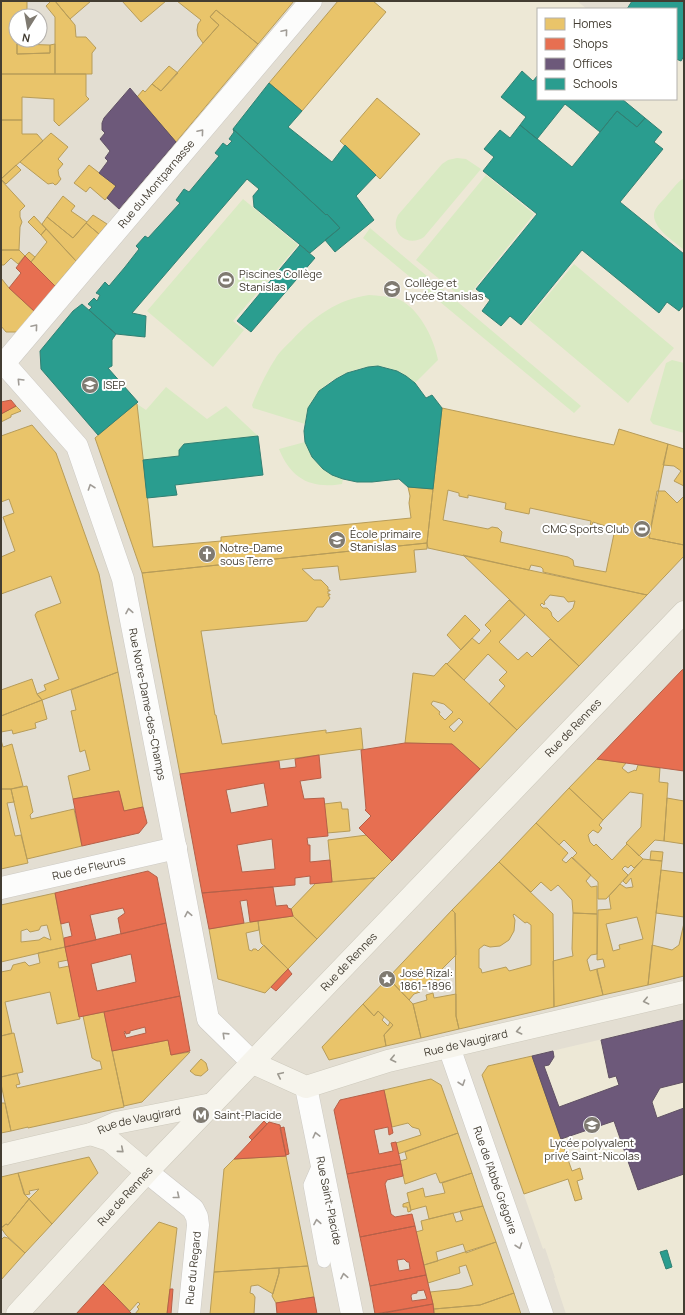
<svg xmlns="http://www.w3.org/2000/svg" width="685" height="1315" font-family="Manrope,sans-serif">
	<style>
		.residential { fill: #e3ded2; fill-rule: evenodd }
		.education { fill: #ede8d6 }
		.green { fill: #d9eac3 }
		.homes { fill: #e9c46a; stroke: #b79c59; fill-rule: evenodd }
		.shops { fill: #e76f51; stroke: #b66048; fill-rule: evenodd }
		.offices { fill: #6d597a; stroke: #605164 }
		.schools { fill: #2a9d8f; stroke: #328073 }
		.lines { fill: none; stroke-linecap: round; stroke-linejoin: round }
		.lane-casing { stroke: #ccc9c3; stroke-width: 14 }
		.street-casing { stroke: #ccc9c3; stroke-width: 23 }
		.secondary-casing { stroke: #cdc9bc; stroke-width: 23 }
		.lane { stroke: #fcfcfb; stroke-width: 13 }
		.street { stroke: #fcfcfb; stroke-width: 22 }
		.secondary { stroke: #f6f4ec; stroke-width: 22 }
		.oneway { stroke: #a09c96 }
		.oneway2 { stroke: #9c988f }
		.labels { text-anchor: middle; stroke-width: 4; stroke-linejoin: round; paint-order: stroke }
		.street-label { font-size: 11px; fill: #433d32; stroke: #fff }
		.poi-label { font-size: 11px; fill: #433d32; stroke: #fff; text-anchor: start }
	</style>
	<rect width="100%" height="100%" fill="#eeece5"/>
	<!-- residential -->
	<path class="residential" d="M 1,1 L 684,1 L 684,1314 L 1,1314 ZM 538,9 L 676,9 L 676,99 L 538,99 ZM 16,16 L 40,16 L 40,40 L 16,40 Z"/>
	<!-- education -->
	<path class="education" d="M 338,1 L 577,1 L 587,9 L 538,9 L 538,99 L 676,99 L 676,59 L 684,63 L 684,449 L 619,429 L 614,445 L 442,408 L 427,543 L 142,573 L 95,438 L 138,402 L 108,368 L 112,340 L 116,334 L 89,310 L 92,307 L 88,304 L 94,298 L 97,300 L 100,296 L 96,293 L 105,282 L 109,285 L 125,267 L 139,249 L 136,246 L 145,236 L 148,238 L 180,203 L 176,200 L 184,189 L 189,192 L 219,156 L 215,153 L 223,143 L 227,146 L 232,141 L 229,139 L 234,132 L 233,129 L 251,104 Z
		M 684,1020 L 684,1314 L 566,1314 L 554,1278 L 555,1278 L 545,1248 L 543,1249 L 482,1075 L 488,1066 Z"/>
	<!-- green -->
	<path class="green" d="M 457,158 L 466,159 L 481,169 L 424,237 C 408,248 389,233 398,215 L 442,164 L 448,160 Z
		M 486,175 L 534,214 L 465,300 L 416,260 Z
		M 684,178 L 684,250 C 674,241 653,229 654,214 C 655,208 660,203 664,199 C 671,191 676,183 684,178 Z
		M 243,199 L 298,245 L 233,321 L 244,330 L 213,367 L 147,311 Z
		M 370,228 L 581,406 L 574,413 L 363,238 Z
		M 574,264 L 674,348 L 628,403 L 528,319 Z
		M 369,295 C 378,296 387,296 395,298 C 418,305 434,338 438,360 L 415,383 C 404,374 393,368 379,366 C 360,365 329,378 318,393 C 310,402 306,412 305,424 L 253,408 L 252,405 C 259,388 267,371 277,356 C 281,350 287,345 292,340 C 313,317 338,299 369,295 Z
		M 672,360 L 684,363 L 684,433 L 653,424 L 650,420 L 666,363 Z
		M 166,387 L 207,419 L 226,406 L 258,436 L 184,444 L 179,450 L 179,456 L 143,460 L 137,404 L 146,410 Z
		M 305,442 C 314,464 322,469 343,479 L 342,484 C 311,489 291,479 279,449 Z"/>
	<!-- homes -->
	<path class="homes" d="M 1,1 L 27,1 L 27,16 L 16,16 L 16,40 L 27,40 L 27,44 L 17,44 L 17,54 L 50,53 L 50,45 L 55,44 L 55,74 L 1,74 Z
		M 51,1 L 55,1 L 75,25 L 76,37 L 86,37 L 96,48 L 92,53 L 92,74 L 55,74 L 55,17 L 46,6 Z
		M 55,1 L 91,1 L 70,19 Z
		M 122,1 L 166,1 L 141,22 Z
		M 177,1 L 294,1 L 258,44 L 216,10 L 210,17 L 219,25 L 203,43 L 198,36 L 197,30 L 198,24 L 201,20 Z
		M 338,1 L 373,1 L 386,12 L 302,111 L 269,83 Z
		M 216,10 L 258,44 L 176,142 L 137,97 L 143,90 L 145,92 L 152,84 L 161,91 L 219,25 L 210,17 Z
		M 17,44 L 50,45 L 50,53 L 17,54 Z
		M 169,66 L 178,73 L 161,91 L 152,84 Z
		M 1,74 L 86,74 L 86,96 L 89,99 L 59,126 L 54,121 L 54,99 L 22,97 L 22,120 L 1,120 Z
		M 377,98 L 420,134 L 380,179 L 340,141 Z
		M 1,120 L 22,120 L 22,134 L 37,134 L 43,141 L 1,179 Z
		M 51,133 L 68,147 L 58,159 L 63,164 L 58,170 L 59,176 L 61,179 L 57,184 L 55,185 L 53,183 L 48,184 L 20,162 Z
		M 16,165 L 21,170 L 6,184 L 1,179 Z
		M 89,165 L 116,186 L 105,200 L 90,187 L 86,192 L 74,183 Z
		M 1,180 L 25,206 L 20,211 L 20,217 L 22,222 L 20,227 L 19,250 L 1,250 Z
		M 63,196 L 75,206 L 71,211 L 87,222 L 73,238 L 47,217 Z
		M 93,215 L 107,224 L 99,234 L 86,223 Z
		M 34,216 L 46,229 L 41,235 L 28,222 Z
		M 47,217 L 73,238 L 86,223 L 99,234 L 76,261 L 42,224 Z
		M 46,229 L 76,261 L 55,286 L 31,262 L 47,242 L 41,235 Z
		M 1,250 L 19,250 L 25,256 L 18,264 L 11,258 L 4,265 L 1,265 Z
		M 29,252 L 35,257 L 31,262 L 25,256 Z
		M 1,278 L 9,288 L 34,311 L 17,332 L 6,332 L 1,326 Z
		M 136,403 L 137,404 L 153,547 L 221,541 L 221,537 L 411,518 L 409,503 L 410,496 L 408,487 L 433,489 L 427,543 L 142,573 L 95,438 Z
		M 16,406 L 21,411 L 11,415 L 11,417 L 1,422 L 1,414 Z
		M 442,408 L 614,445 L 619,429 L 668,444 L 649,538 L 684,545 L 684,556 L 647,595 L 543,572 L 543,569 L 541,567 L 531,565 L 529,570 L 428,548 L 427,543 ZM 448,490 L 459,493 L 459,496 L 468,498 L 468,495 L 506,503 L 505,509 L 529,514 L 530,508 L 591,521 L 590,526 L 591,527 L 593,522 L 615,529 L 606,572 L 574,566 L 573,560 L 568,557 L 500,542 L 502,532 L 498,528 L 492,527 L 488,529 L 443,520 Z
		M 32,425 L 56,453 L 99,574 L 118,672 L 42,700 L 37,694 L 46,690 L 44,685 L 59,679 L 35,615 L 37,612 L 61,603 L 51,576 L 1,594 L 1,557 L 15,551 L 3,517 L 14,513 L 9,499 L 1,502 L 1,436 Z
		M 668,444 L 684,449 L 684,486 L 674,481 L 681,471 L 674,466 L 663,465 Z
		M 657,491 L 665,491 L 677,503 L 684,496 L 684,545 L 649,538 Z
		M 427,543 L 427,549 L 414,550 L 416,572 L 340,580 L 338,566 L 302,569 L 314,580 L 321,580 L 328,587 L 328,590 L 330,590 L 330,591 L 328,591 L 328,594 L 330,594 L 330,595 L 328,595 L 330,598 L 323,607 L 317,607 L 307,621 L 201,631 L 215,715 L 216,715 L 222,744 L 326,730 L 326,733 L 361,728 L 363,749 L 180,774 L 142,573 Z
		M 463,555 L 529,570 L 647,595 L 579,666 ZM 550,595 L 564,597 L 568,602 L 575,601 L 573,608 L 558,622 L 552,616 L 551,612 L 547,608 L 543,608 L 540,605 L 542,603 L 544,605 L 545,603 L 544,602 Z
		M 509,600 L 525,615 L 499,642 L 518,660 L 527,652 L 532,657 L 550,639 L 579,666 L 517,730 L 489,704 L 505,686 L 499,680 L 507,672 L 488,654 L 464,680 L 447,664 L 472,638 L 479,644 L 491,631 L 485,625 Z
		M 465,615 L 480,630 L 461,650 L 447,635 Z
		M 446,663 L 517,730 L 480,769 L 452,744 L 405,743 L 413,673 L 434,676 ZM 433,701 L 444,704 L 453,712 L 445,720 L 439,714 L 440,712 L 431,704 ZM 459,718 L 463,722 L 454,732 L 449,727 Z
		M 118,672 L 143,807 L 124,811 L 119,791 L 73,799 L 68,776 L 90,770 L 85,750 L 80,752 L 71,711 L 76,710 L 71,690 Z
		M 32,679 L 37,694 L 42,700 L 1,716 L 1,690 Z
		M 42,700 L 47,719 L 35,723 L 36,728 L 13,734 L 12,730 L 1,732 L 1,716 Z
		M 1,740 L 3,747 L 12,744 L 23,786 L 11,789 L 1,789 Z
		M 597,759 L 626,763 L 622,768 L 628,773 L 635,770 L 636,771 L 638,765 L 660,768 L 659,782 L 668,783 L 664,841 L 655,840 L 639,856 L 626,843 L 641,827 L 643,794 L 630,792 L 603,820 L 569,788 Z
		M 27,786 L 33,812 L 30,815 L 31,819 L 74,809 L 82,846 L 27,859 L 11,789 Z
		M 569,788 L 603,820 L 599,825 L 602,828 L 598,833 L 593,830 L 588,835 L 590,842 L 594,846 L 596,844 L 612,860 L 627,844 L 643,859 L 634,868 L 631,865 L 628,868 L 625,866 L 622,869 L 628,875 L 606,899 L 598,899 L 598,882 L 572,858 L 577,853 L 564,840 L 559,845 L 536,823 Z
		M 1,789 L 11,789 L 14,802 L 7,803 L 15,836 L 21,835 L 28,863 L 1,869 Z
		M 667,798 L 684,801 L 684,844 L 664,841 Z
		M 341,802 L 342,809 L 348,809 L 350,831 L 327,833 L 324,804 Z
		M 536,823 L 568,853 L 562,860 L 566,863 L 572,857 L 591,875 L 586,881 L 591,887 L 597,886 L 597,914 L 573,913 L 572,900 L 558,885 L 551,891 L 541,882 L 531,892 L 499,862 Z
		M 367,835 L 392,861 L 375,878 L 332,882 L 328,840 Z
		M 651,851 L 663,852 L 662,861 L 650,860 Z
		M 643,859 L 662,861 L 648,985 L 603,995 L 597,972 L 597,969 L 605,967 L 603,959 L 597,960 L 598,910 L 611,909 L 609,896 L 620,884 L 626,888 L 633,887 L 631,878 L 626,884 L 623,881 ZM 637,917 L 643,939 L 619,945 L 620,949 L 613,951 L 606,924 Z
		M 499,862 L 553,914 L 554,1007 L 459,1029 L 456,1016 L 455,913 L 452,910 ZM 514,914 L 525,923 L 527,922 L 531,925 L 531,965 L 509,971 L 506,967 L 482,973 L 481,969 L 479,968 L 479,949 L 484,945 L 490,947 L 500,946 L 509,940 L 514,931 L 515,920 L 513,915 Z
		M 661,870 L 684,873 L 684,917 L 656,913 Z
		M 375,878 L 317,939 L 293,916 L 291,909 L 316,883 Z
		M 55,893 L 65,947 L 1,962 L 1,905 ZM 47,925 L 51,940 L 44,937 L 39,940 L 21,942 L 21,931 L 27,929 L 30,932 L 39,930 L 41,926 Z
		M 452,910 L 455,913 L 456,955 L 438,973 L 442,977 L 438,982 L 433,978 L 420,992 L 414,994 L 409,1000 L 388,978 Z
		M 573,913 L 597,914 L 597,954 L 591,955 L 587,960 L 590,971 L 597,969 L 603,995 L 554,1007 L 553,961 L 573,956 L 572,949 Z
		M 293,916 L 317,939 L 288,969 L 261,943 L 258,921 Z
		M 258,921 L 259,930 L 246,933 L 249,950 L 252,951 L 253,949 L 256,949 L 258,951 L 264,945 L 288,969 L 265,993 L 218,979 L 209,929 Z
		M 684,923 L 684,976 L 648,985 L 652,945 L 672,950 L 679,945 Z
		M 65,947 L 68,960 L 58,962 L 59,968 L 69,966 L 80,1019 L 57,1024 L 50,992 L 5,1002 L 12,1033 L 1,1036 L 1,972 L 11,970 L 13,965 L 25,962 L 29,966 L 40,963 L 38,953 Z
		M 388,978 L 413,1004 L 421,1038 L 386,1046 L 384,1035 L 393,1025 L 378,1011 L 374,1016 L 363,1004 Z
		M 433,993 L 434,998 L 456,994 L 456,1016 L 459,1029 L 421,1038 L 413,1004 L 427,1000 L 426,995 Z
		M 363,1004 L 374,1016 L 378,1011 L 384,1017 L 382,1020 L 388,1026 L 390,1022 L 393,1025 L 384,1035 L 386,1046 L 329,1060 L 322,1047 Z
		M 104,1012 L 124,1107 L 28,1128 L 28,1127 L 11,1131 L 1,1084 L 1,1077 L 17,1073 L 20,1084 L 16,1085 L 17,1088 L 102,1069 L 100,1061 L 97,1061 L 92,1058 L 83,1016 Z
		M 14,1033 L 23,1072 L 1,1077 L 1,1036 Z
		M 168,1040 L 171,1055 L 190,1052 L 142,1102 L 124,1106 L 112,1051 Z
		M 532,1056 L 572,1171 L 580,1168 L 583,1179 L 577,1181 L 582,1199 L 575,1201 L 568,1179 L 524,1194 L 482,1075 L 488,1066 Z
		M 201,1059 L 206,1063 L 208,1070 L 201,1076 L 195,1075 L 190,1071 Z
		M 431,1079 L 441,1085 L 458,1133 L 398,1154 L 396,1143 L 421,1135 L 419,1129 L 412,1127 L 408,1123 L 392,1127 L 384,1090 Z
		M 1,1103 L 5,1103 L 11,1131 L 1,1133 Z
		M 458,1133 L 472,1173 L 440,1183 L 436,1173 L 405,1184 L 400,1161 L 407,1159 L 405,1152 Z
		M 286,1156 L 308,1266 L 214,1272 L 224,1169 L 234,1159 Z
		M 89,1157 L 98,1173 L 52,1224 L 29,1199 L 39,1189 L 29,1191 L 30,1194 L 25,1195 L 18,1173 Z
		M 18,1173 L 24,1194 L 29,1199 L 8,1225 L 6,1224 L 1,1228 L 1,1177 Z
		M 472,1173 L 483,1206 L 429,1219 L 426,1206 L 411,1210 L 407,1193 L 423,1188 L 425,1197 L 445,1193 L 442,1183 Z
		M 29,1199 L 52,1224 L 25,1253 L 6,1235 L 1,1228 L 6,1224 L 8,1225 Z
		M 409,1202 L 411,1211 L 408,1212 L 407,1207 L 403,1207 L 403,1204 Z
		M 483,1206 L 496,1242 L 466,1253 L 463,1244 L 436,1252 L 438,1261 L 424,1265 L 416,1232 L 423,1230 L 421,1221 L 453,1213 L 456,1222 L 463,1220 L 460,1211 Z
		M 159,1222 L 177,1228 L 167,1314 L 135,1314 L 139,1309 L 137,1307 L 140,1304 L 138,1302 L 130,1311 L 103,1284 Z
		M 1,1237 L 2,1239 L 4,1237 L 8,1238 L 25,1253 L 1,1280 Z
		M 496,1242 L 514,1293 L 480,1305 L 434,1309 L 430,1292 L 459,1289 L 473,1285 L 466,1265 L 459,1267 L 460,1273 L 428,1283 L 424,1265 Z
		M 308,1266 L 314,1297 L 276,1303 L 272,1296 L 279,1273 L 279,1268 Z
		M 279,1268 L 279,1273 L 273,1294 L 258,1285 L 251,1286 L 250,1293 L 253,1294 L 255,1297 L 254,1314 L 210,1314 L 214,1272 Z
		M 514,1293 L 521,1314 L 434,1314 L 434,1309 L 480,1305 Z"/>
	<!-- shops -->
	<path class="shops" d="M 25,256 L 55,286 L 34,311 L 9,288 L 21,273 L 16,268 Z
		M 11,400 L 16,406 L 1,414 L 1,402 Z
		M 684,669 L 684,771 L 597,759 L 682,670 Z
		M 405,743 L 452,744 L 480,769 L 392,861 L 359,828 L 371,816 L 365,810 L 366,809 L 361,750 Z
		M 319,755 L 321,778 L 300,781 L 304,799 L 324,798 L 328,836 L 307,838 L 308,845 L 310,845 L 310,862 L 330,860 L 332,882 L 310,884 L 310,876 L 295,878 L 295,885 L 202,893 L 180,774 L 279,761 L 280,769 L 296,767 L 295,759 ZM 264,783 L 268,806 L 231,813 L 226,790 ZM 272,839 L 275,869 L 242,872 L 237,845 Z
		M 119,791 L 124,811 L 143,807 L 147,823 L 139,833 L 82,846 L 73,799 Z
		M 148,871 L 157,877 L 166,923 L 121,934 L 118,918 L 125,913 L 123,908 L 90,915 L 96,940 L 65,947 L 64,938 L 72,936 L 69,922 L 61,924 L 55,893 Z
		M 273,887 L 276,906 L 287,905 L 288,908 L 291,909 L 293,916 L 250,922 L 247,900 L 240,901 L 244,923 L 209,929 L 202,893 Z
		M 166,923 L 180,996 L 79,1017 L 65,947 ZM 131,954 L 136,982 L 97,991 L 91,964 Z
		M 288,969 L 292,974 L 276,991 L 271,987 Z
		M 180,996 L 190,1051 L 171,1055 L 168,1040 L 112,1051 L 104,1012 ZM 145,1027 L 146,1033 L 126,1038 L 124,1032 L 125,1031 L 126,1034 L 130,1033 L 130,1031 Z
		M 384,1090 L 393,1133 L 389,1135 L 388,1127 L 374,1130 L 379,1154 L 393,1151 L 391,1143 L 396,1142 L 401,1164 L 347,1174 L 334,1110 L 340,1100 Z
		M 264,1121 L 267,1124 L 252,1140 L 249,1137 Z
		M 269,1122 L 280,1125 L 286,1156 L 234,1159 Z
		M 284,1127 L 289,1154 L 286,1155 L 280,1128 Z
		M 401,1164 L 403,1176 L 387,1180 L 385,1184 L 391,1214 L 395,1217 L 412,1214 L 415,1226 L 360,1237 L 347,1174 Z
		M 415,1226 L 426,1275 L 370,1286 L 360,1237 ZM 404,1259 L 407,1262 L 409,1262 L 410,1269 L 399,1271 L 397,1260 Z
		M 426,1275 L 433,1304 L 375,1314 L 370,1286 ZM 424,1290 L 427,1299 L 412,1301 L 411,1296 L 412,1294 L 417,1293 L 417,1291 Z
		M 103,1284 L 117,1298 L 132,1314 L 76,1314 Z
		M 170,1289 L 173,1289 L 171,1314 L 167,1314 Z
		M 314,1297 L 317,1314 L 277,1314 L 276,1303 Z
		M 433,1304 L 434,1314 L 379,1314 Z"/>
	<!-- offices -->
	<path class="offices" d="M 130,88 L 176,142 L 119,209 L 107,198 L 116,186 L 99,173 L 108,161 L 105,158 L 110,151 L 100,139 L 105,133 L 102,130 L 102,123 L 104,118 Z
		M 684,1020 L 684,1082 L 660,1088 L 652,1102 L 657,1118 L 684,1108 L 684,1174 L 638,1190 L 614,1121 L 561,1139 L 532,1056 L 553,1051 L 554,1057 L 549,1065 L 544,1066 L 559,1107 L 619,1085 L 616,1076 L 609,1078 L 601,1040 Z"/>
	<!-- schools -->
	<path class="schools" d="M 632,1 L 684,1 L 684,56 L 681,61 L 676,59 L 676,9 L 627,9 Z
		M 522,71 L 533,81 L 538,75 L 538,99 L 622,99 L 645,118 L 637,127 L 617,111 L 600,132 L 565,104 L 537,139 L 520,125 L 526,117 L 501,97 Z
		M 269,83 L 302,111 L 288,127 L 332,162 L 345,145 L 376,175 L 356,196 L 374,220 L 335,252 L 325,240 L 340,228 L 327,214 L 326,215 L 233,129 Z
		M 617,111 L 637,127 L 645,118 L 662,132 L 654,142 L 663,149 L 620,202 L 684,254 L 684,305 L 679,311 L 667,302 L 659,313 L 582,250 L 521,325 L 510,316 L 501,326 L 482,311 L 490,300 L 476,289 L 537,214 L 483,171 L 494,157 L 484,149 L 500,130 L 510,138 L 520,125 L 572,167 Z
		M 233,129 L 326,215 L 327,214 L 340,228 L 310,253 L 254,207 L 253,196 L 259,189 L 247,179 L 132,313 L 146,316 L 145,337 L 116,334 L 89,310 L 92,307 L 88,304 L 94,298 L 97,301 L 100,295 L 96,293 L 105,282 L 109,286 L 125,267 L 139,249 L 136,246 L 145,236 L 148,238 L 180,203 L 176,200 L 184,189 L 189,192 L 219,156 L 215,153 L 223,143 L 227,146 L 232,141 L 229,139 L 234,132 Z
		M 300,245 L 315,258 L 251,332 L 237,321 Z
		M 82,304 L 116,334 L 112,340 L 112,366 L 108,368 L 138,402 L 98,435 L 41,369 L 40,351 L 73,311 Z
		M 378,366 L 397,371 L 406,376 L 415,383 L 426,398 L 432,395 L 442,408 L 433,489 L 408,487 L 399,479 L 372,482 L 357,482 L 343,479 L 332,475 L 323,469 L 312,457 L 305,442 L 304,431 L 308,408 L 319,391 L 336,379 L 347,373 L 368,367 Z
		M 258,436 L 263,475 L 175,485 L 177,495 L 147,498 L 143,460 L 179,456 L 179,450 L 184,444 Z
		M 667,1250 L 672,1267 L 666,1269 L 660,1252 Z"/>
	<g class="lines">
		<!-- lane casing -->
		<g class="lane-casing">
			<path id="lane" d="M 320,1162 L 310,1185 L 324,1261"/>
		</g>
		<!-- street casing -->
		<g class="street-casing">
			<g id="street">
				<path id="s1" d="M 1,360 L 77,446 L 123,579 L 180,871 L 208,1019 L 253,1063"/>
				<path id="s2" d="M 1,367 L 311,1"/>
				<path id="s3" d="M 1,888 L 176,848"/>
				<path id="s4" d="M 449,1047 L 542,1314"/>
				<path id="s5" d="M 306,1087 L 352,1314"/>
				<path d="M 147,1172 L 193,1209 L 197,1217 L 198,1225 L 189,1314"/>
			</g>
		</g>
		<!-- secondary casing -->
		<g class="secondary-casing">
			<g id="secondary">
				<path id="s6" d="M 253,1063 L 306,1087 L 388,1061 L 684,992"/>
				<path d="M 91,1134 L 109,1140 L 147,1172"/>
				<path id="s7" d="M 1,1155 L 91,1134 L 116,1123 L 212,1104"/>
				<path id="s8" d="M 17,1314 L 147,1172 L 684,612"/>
			</g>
		</g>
		<!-- lane -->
		<use href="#lane" class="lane"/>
		<!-- street -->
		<use href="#street" class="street"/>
		<!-- secondary -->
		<use href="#secondary" class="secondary"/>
	</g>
	<!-- one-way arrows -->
	<defs><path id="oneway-chevron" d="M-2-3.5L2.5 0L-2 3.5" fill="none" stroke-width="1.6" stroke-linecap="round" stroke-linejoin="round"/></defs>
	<g class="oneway">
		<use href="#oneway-chevron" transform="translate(285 32) rotate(-50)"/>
		<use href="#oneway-chevron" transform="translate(201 132) rotate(-50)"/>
		<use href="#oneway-chevron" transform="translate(35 327) rotate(-50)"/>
		<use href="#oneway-chevron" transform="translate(20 381) rotate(-134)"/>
		<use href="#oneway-chevron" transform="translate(91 487) rotate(-109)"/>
		<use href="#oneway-chevron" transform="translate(129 611) rotate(-100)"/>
		<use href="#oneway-chevron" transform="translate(188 914) rotate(-101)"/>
		<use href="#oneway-chevron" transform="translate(225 1035) rotate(-136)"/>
		<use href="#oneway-chevron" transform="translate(462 1083) rotate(71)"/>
		<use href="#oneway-chevron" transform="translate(316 1135) rotate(-104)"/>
		<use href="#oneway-chevron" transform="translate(177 1196) rotate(39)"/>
		<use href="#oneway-chevron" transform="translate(317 1222) rotate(-100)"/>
		<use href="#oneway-chevron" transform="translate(519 1246) rotate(71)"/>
		<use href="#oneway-chevron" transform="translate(344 1276) rotate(-101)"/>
	</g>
	<g class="oneway2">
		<use href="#oneway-chevron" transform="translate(646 1001) rotate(167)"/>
		<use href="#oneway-chevron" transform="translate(519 1031) rotate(167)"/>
		<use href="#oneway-chevron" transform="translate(393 1059) rotate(167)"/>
		<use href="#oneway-chevron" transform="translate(280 1075) rotate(-155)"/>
		<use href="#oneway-chevron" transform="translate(121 1150) rotate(40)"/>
	</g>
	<!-- icons -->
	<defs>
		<g id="stadium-disc" transform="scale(0.9)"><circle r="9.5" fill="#7f7a71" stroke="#fff"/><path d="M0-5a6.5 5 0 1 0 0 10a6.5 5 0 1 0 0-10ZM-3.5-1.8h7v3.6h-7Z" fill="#fff"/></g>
		<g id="school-disc" transform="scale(0.9)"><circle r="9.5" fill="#7f7a71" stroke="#fff"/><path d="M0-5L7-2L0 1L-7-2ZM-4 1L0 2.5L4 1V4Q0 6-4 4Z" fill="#fff"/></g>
		<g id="university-disc" transform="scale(0.9)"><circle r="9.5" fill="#7f7a71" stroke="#fff"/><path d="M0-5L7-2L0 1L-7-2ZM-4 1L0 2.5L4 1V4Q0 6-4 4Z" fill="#fff"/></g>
		<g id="church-disc" transform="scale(0.9)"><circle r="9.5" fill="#7f7a71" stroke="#fff"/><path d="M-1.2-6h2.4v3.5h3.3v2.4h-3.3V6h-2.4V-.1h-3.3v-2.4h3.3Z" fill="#fff"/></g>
		<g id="sight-disc" transform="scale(0.9)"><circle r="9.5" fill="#7f7a71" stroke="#fff"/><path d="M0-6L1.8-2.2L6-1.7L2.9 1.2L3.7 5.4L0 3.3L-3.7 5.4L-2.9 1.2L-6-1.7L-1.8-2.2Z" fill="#fff"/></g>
		<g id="metro-disc" transform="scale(0.9)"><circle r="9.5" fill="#7f7a71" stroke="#fff"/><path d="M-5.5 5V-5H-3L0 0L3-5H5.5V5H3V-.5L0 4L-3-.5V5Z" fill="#fff"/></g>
	</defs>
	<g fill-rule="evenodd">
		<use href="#stadium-disc" x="226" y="280"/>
		<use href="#school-disc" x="392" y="289"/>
		<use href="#university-disc" x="90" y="385"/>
		<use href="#stadium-disc" x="642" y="529"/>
		<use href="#school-disc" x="337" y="540"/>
		<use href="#church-disc" x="207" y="554"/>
		<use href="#sight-disc" x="387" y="979"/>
		<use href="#metro-disc" x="201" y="1115"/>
		<use href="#school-disc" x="592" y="1125"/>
	</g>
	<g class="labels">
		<!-- street labels -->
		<g class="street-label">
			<text dy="4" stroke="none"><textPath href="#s2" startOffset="240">Rue du Montparnasse</textPath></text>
			<text dy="4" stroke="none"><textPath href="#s1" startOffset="383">Rue Notre-Dame-des-Champs</textPath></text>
			<text dy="4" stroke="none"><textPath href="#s8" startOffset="808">Rue de Rennes</textPath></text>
			<text dy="4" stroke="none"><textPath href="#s3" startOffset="90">Rue de Fleurus</textPath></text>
			<text dy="4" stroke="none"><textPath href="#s8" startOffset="484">Rue de Rennes</textPath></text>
			<text dy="4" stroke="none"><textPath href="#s6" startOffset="224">Rue de Vaugirard</textPath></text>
			<text dy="4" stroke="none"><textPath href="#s7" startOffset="143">Rue de Vaugirard</textPath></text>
			<text dy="4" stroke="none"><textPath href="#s4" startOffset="141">Rue de l'Abbé Grégoire</textPath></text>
			<text dy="4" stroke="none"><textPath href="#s8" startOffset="160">Rue de Rennes</textPath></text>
			<text dy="4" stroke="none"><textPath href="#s5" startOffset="116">Rue Saint-Placide</textPath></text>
			<text transform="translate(193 1268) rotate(-84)" y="4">Rue du Regard</text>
		</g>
		<!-- poi labels -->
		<g class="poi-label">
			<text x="239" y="278">Piscines Collège<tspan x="239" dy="13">Stanislas</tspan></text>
			<text x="405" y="287">Collège et<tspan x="405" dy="13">Lycée Stanislas</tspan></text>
			<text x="103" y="389">ISEP</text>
			<text x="629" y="533" text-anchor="end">CMG Sports Club</text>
			<text x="350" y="538">École primaire<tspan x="350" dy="13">Stanislas</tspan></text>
			<text x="220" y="552">Notre-Dame<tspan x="220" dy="13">sous Terre</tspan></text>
			<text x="400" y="977">José Rizal:<tspan x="400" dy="13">1861–1896</tspan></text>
			<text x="214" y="1119">Saint-Placide</text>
			<text x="592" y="1147" text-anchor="middle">Lycée polyvalent<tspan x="592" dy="13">privé Saint-Nicolas</tspan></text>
		</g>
	</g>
	<!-- border -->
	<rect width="685" height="1315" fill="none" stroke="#433d32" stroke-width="4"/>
	<!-- legend -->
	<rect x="537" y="8" width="140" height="92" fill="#ffffff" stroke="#b4b1ad"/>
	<rect x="545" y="18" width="20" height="12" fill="#e9c46a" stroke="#b4b1ad"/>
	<text x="573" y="28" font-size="12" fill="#433d32">Homes</text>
	<rect x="545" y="38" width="20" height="12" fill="#e76f51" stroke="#b4b1ad"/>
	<text x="573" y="48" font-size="12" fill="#433d32">Shops</text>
	<rect x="545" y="58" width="20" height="12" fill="#6d597a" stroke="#b4b1ad"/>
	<text x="573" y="68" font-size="12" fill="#433d32">Offices</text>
	<rect x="545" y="78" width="20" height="12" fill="#2a9d8f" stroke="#b4b1ad"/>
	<text x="573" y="88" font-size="12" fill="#433d32">Schools</text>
	<!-- north arrow -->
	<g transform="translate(28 28) rotate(191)"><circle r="19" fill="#ffffff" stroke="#b4b1ad"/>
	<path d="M0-3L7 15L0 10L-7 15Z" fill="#7f7a71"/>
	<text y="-6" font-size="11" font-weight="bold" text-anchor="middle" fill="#433d32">N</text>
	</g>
</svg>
